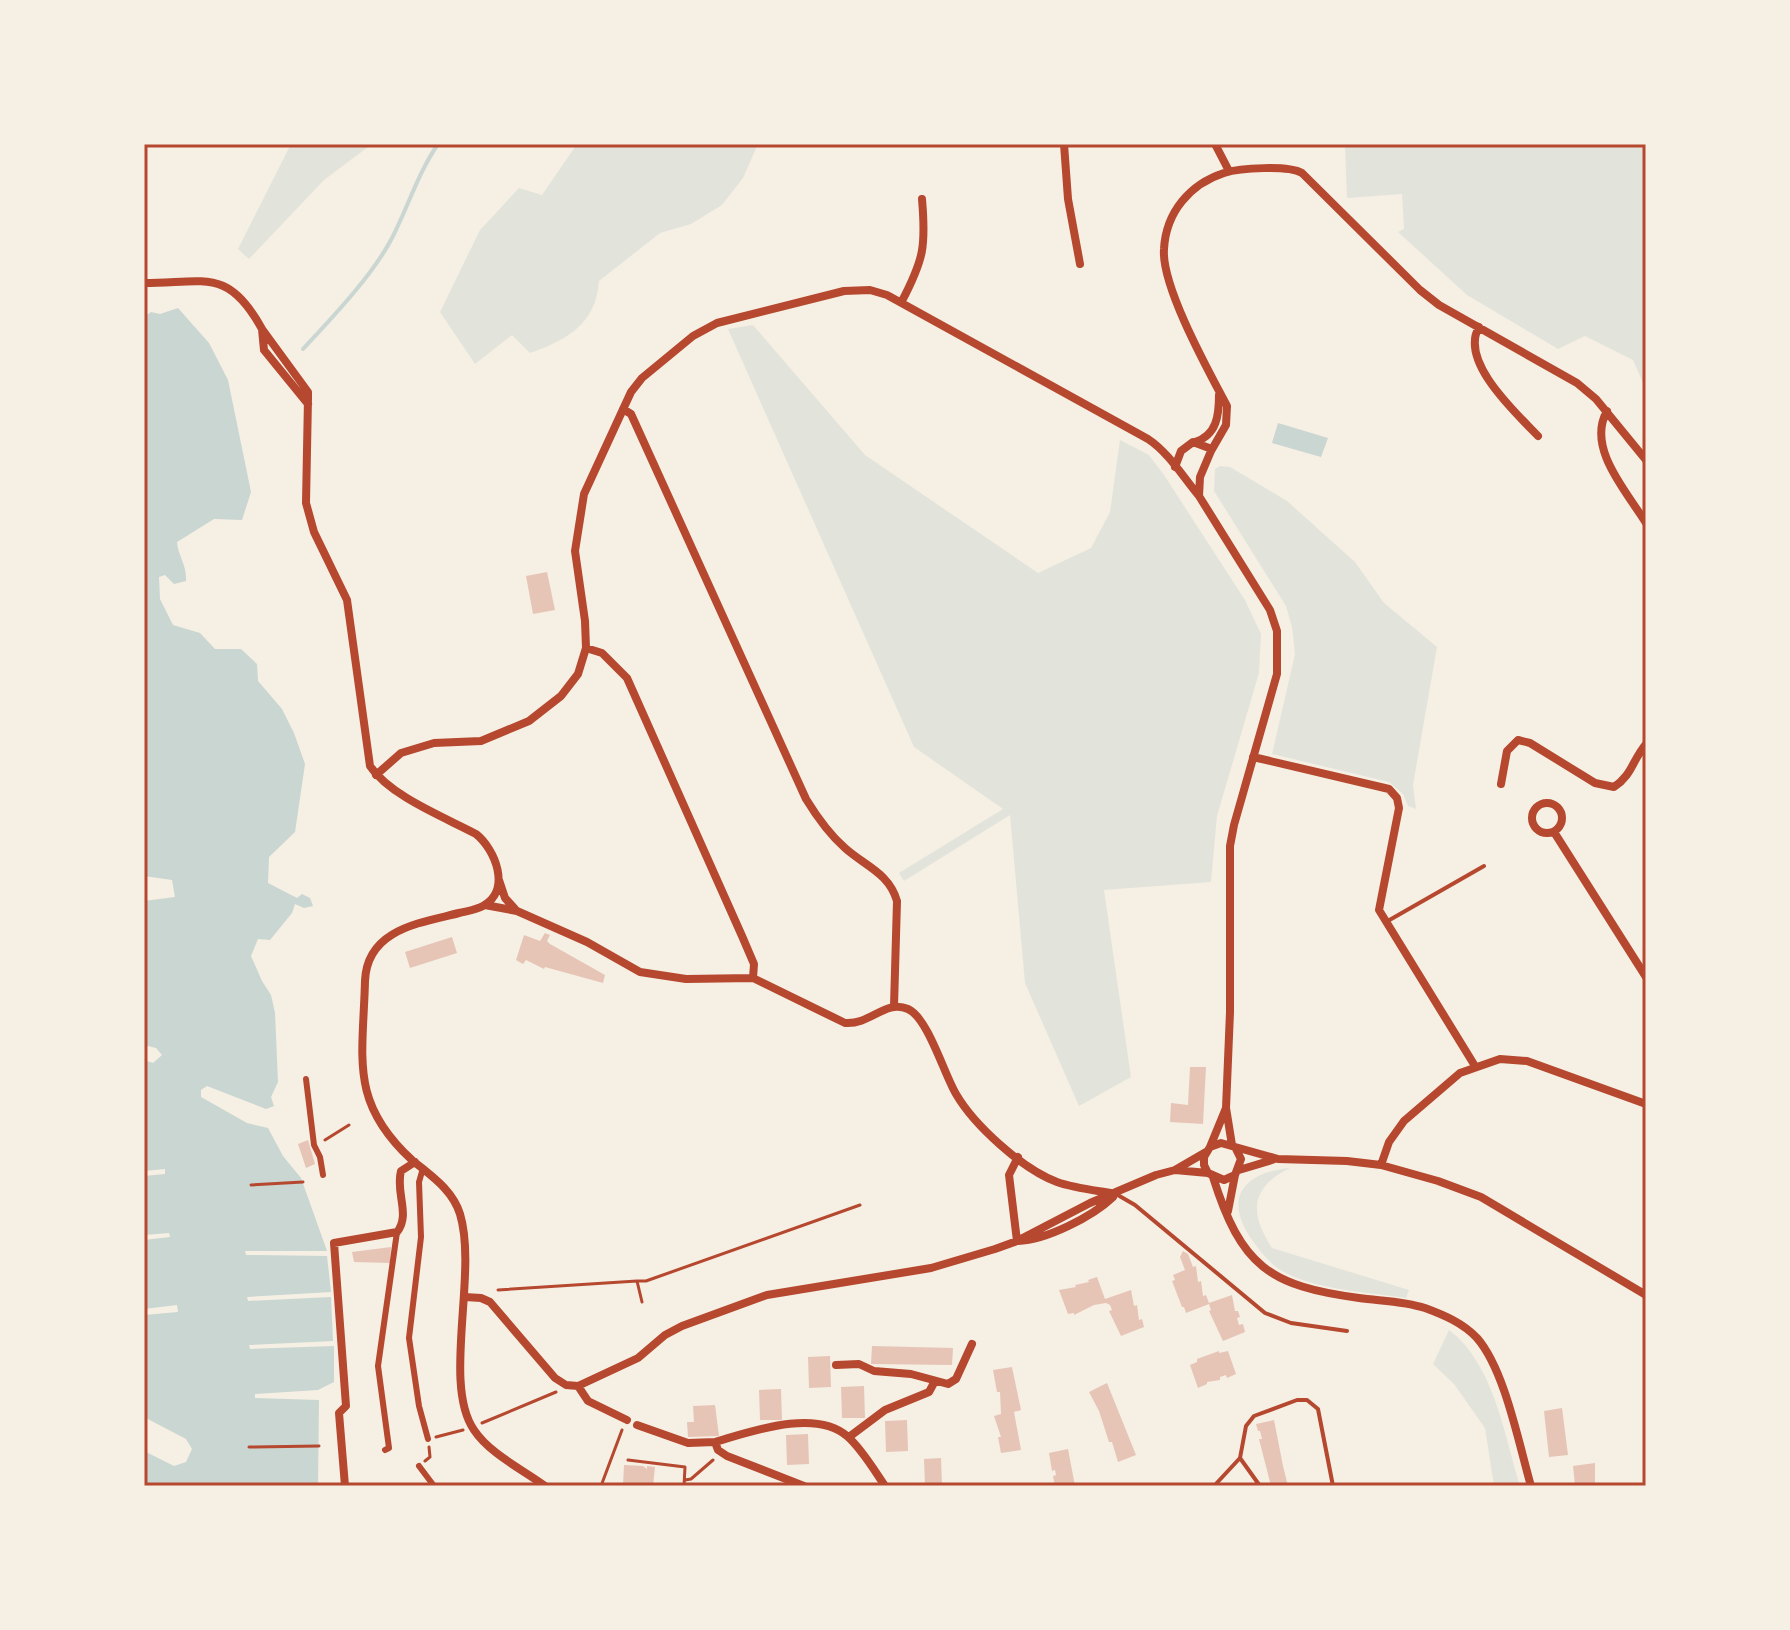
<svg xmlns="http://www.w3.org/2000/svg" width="1790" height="1630" font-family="Arial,sans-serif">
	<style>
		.green { fill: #e2e4dc }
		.water { fill: #c9d6d2 }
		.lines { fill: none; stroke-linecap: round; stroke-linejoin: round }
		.stream { stroke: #c9d6d2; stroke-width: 4 }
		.building { fill: #e6c5b7 }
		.path { stroke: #b5482f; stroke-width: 3 }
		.service { stroke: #b5482f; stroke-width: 4 }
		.pedestrian { stroke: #b5482f; stroke-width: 6 }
		.minor { stroke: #b5482f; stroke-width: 8 }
		.neatline { fill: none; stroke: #b5482f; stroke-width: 3 }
	</style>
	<rect width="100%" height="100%" fill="#f6efe4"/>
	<!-- green -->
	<path class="green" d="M 291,144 L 372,144 L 324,180 L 249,259 L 238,249 Z
		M 577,144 L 758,144 L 743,178 L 722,205 L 691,224 L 660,233 L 599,281 C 596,324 567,340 530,353 L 512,335 L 475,364 L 440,312 L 480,230 L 519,188 L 542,195 Z
		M 1345,144 L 1646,144 L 1646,390 L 1633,360 L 1585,336 L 1558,349 L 1467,295 L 1398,232 L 1404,229 L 1402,194 L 1347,198 Z
		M 753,325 L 865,455 L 1038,573 L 1091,548 L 1110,512 L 1120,440 L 1149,455 L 1164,475 L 1245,600 L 1261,634 L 1259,673 L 1217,816 L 1211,882 L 1104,890 L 1131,1077 L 1079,1106 L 1025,983 L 1010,815 L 904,881 L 899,873 L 1003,809 L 914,747 L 728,329 Z
		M 1220,466 L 1230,467 L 1287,501 L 1355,562 L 1384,603 L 1437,647 L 1413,785 L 1416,809 L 1408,806 L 1403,794 L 1389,782 L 1272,754 L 1295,654 L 1292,627 L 1286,606 L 1214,491 L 1215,469 Z
		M 1290,1168 C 1249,1188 1250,1214 1272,1248 L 1409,1290 L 1406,1298 C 1367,1292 1312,1290 1279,1269 C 1267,1261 1258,1248 1250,1237 C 1223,1196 1246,1172 1290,1168 Z
		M 1449,1330 C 1494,1364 1504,1434 1520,1486 L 1494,1486 L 1485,1428 L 1454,1384 L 1433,1364 Z"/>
	<!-- water -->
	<path class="water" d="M 178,308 L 209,343 L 228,380 L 251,492 L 242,520 L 214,519 L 177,542 C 178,556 187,565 186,581 L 174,584 L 165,575 L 159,577 L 160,599 L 173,625 L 200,633 L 215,649 L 241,649 L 257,664 L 258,681 L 282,709 L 294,733 L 305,764 L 295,832 L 269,857 L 268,883 L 297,898 L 302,894 L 310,898 L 313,906 L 304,908 L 295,904 L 292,913 L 270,940 L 258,939 L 251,956 L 262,981 L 271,995 L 275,1013 L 278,1082 L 271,1097 L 274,1106 L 266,1109 L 207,1086 L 201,1090 L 201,1097 L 247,1123 L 268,1128 L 283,1156 L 301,1178 L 327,1251 L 245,1251 L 246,1255 L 327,1256 L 331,1292 L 247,1297 L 248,1301 L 331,1297 L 333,1341 L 249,1345 L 250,1349 L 334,1346 L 334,1382 L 318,1390 L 255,1394 L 255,1398 L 319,1400 L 318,1486 L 144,1486 L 144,1451 L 174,1466 L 186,1462 L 192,1449 L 186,1439 L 144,1417 L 144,1315 L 178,1312 L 177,1305 L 144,1309 L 144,1240 L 170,1237 L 169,1233 L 144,1235 L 144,1176 L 165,1174 L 165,1169 L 144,1171 L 144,1060 L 153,1063 L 162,1055 L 156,1048 L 144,1045 L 144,901 L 175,897 L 172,880 L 144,876 L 144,317 L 151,312 L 160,314 Z
		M 1278,423 L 1328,438 L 1321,457 L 1272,443 Z"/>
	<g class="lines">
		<!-- stream -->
		<path class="stream" d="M 303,349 C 331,319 373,275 392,238 C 408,207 418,173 438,144"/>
	</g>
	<!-- building -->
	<path class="building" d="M 547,572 L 555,610 L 533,614 L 526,576 Z
		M 545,933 L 550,935 L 547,941 L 550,944 L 605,975 L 603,983 L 545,967 L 544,969 L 526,960 L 523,964 L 516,960 L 524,935 L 540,941 Z
		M 452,937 L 457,953 L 410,968 L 405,952 Z
		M 1190,1067 L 1206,1067 L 1203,1124 L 1170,1122 L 1171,1103 L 1188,1105 Z
		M 308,1140 L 315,1164 L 306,1168 L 298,1144 Z
		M 391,1247 L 390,1263 L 354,1262 L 352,1252 Z
		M 1183,1251 L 1188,1254 L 1193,1267 L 1196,1266 L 1198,1282 L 1201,1281 L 1203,1296 L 1206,1295 L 1209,1303 L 1232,1295 L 1235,1311 L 1238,1311 L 1240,1317 L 1237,1318 L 1239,1325 L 1243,1324 L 1245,1332 L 1223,1341 L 1209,1311 L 1211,1310 L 1209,1304 L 1186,1313 L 1184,1307 L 1182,1307 L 1172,1281 L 1175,1280 L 1173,1275 L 1185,1270 L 1180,1257 Z
		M 1097,1277 L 1105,1299 L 1131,1290 L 1134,1306 L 1137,1305 L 1139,1320 L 1142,1319 L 1144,1327 L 1121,1336 L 1109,1311 L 1112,1310 L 1110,1305 L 1106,1303 L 1094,1305 L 1074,1315 L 1074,1313 L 1068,1314 L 1059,1290 L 1076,1287 L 1075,1285 L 1089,1282 L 1088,1280 Z
		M 872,1346 L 953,1348 L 952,1365 L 871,1364 Z
		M 1219,1351 L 1219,1353 L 1228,1351 L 1236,1374 L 1227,1378 L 1226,1375 L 1220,1377 L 1220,1380 L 1207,1382 L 1207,1384 L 1198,1388 L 1190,1365 L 1197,1362 L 1197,1359 Z
		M 830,1356 L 831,1387 L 809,1388 L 808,1357 Z
		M 1012,1367 L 1021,1410 L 1014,1412 L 1021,1450 L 1001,1453 L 998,1437 L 1001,1437 L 994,1416 L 1001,1414 L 1000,1392 L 997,1392 L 993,1370 Z
		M 1107,1383 L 1136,1455 L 1118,1462 L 1112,1442 L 1109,1442 L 1099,1411 L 1089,1392 Z
		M 864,1386 L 865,1418 L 842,1418 L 841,1387 Z
		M 781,1389 L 782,1420 L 760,1420 L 759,1390 Z
		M 715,1405 L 719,1436 L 688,1437 L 687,1422 L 694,1422 L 693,1406 Z
		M 1562,1408 L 1568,1455 L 1549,1457 L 1544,1411 Z
		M 907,1420 L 908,1451 L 886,1452 L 885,1421 Z
		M 1274,1420 L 1283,1466 L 1288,1486 L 1271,1486 L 1259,1439 L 1262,1439 L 1260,1431 L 1258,1431 L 1256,1424 Z
		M 808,1434 L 809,1464 L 787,1465 L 786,1435 Z
		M 1068,1449 L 1075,1486 L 1055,1486 L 1053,1476 L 1056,1475 L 1055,1470 L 1052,1471 L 1049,1453 Z
		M 941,1458 L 942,1486 L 925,1486 L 924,1459 Z
		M 1595,1463 L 1595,1486 L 1575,1486 L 1573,1466 Z
		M 624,1465 L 643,1466 L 647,1469 L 647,1466 L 655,1467 L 653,1486 L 623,1486 Z"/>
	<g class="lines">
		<!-- path -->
		<path class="path" d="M 325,1140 L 349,1125
			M 251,1185 L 303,1182
			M 637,1281 L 646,1281 L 860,1205
			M 498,1290 L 637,1281 L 642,1302
			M 482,1423 L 556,1392
			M 436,1437 L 463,1430
			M 249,1447 L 319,1446
			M 628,1460 L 685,1467 L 684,1486
			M 425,1461 L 430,1457 L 429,1447
			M 685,1480 L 691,1479 L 713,1460
			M 601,1486 L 622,1430"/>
		<!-- service -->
		<path class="service" d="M 1386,922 L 1484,866
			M 1116,1194 L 1135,1205 L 1265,1313 L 1291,1323 L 1347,1331
			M 1240,1458 L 1260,1486
			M 1214,1486 L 1240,1458 L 1246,1426 L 1254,1416 L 1297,1400 L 1307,1400 L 1318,1409 L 1333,1486"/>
		<!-- pedestrian -->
		<path class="pedestrian" d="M 306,1079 L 314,1145 L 320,1157 L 323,1175
			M 423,1168 L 419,1182 L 421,1237 L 409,1338 L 419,1406 L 428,1439
			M 385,1450 L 389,1448 L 378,1366 L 397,1232
			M 419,1466 L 434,1486"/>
		<!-- minor -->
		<path class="minor" d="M 1064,144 L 1068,199 L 1080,264
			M 1215,144 L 1229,171
			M 144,283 C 205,283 228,267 262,329
			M 902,301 C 924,259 926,246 922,199
			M 1479,327 C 1459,361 1515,412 1538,436
			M 308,404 L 264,350 L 262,329 L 308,392 L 308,398 L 306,503 L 314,532 L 347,600 L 370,766 C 390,796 444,817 476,834 C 495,849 512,890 483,906 C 476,910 467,911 459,913 C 420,923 367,929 365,981 C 363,1059 349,1102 412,1160 C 431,1176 452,1189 460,1214 C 478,1273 442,1384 474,1430 C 490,1454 522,1469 545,1486
			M 623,409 L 631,414 L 806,799 C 817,817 829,834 845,848 C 865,866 889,873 897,901 L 894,1006
			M 1607,411 C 1586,448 1627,492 1646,523
			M 1195,442 C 1217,435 1219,415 1219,395
			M 1211,451 L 1226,425 L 1227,406 C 1209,372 1161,286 1164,249 C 1166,212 1190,184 1224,173 C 1240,168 1288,165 1302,173 L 1420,290 L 1439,305 L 1577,383 L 1596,399 L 1646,460
			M 1199,496 L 1270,610 L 1277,631 L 1277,674 L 1234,825 L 1230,846 L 1230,1012 L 1226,1108
			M 586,648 L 602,653 L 627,678 L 742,936 L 754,964 L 753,978
			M 1253,757 L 1389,789 L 1397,798 L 1399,808 L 1379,910 L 1475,1066
			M 376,775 L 401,753 L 434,743 L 481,741 L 529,721 L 561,696 L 578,674 L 586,648 L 585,621 L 575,551 L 584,494 L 631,392 L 642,378 L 693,336 L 717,323 L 844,291 L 870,290 L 887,295 L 1148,439 C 1169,453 1183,477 1199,496 L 1200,477 L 1211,451 L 1209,448 L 1193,442 L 1181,451 L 1175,467
			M 1501,784 L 1507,751 L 1518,740 L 1530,743 L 1595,783 L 1614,787 C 1632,775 1632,761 1646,744
			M1532 818a15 15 0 1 1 30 0a15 15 0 1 1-30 0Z
			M 1554,832 L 1646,977
			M 499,880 L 505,898 L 515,909
			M 485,905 L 517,911 L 587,942 L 640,972 L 686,979 L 753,978 L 845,1023 C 871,1025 885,999 908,1009 C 928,1018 944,1074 956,1094 C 974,1125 1022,1169 1057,1182 C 1074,1188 1093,1190 1111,1193
			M 1210,1147 L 1226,1108 L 1232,1145
			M 1236,1149 L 1241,1159 L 1235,1175 L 1224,1180 L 1208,1173 L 1204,1165 L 1204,1157 L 1210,1147 L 1221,1143 L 1278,1159 L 1347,1161 L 1381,1165 L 1438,1181 L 1481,1197 L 1646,1295
			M 1206,1152 L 1175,1170 L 1208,1173
			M 1381,1165 L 1389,1142 L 1404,1121 L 1460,1073 L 1500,1059 L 1527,1061 L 1646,1104
			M 1239,1170 L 1272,1160
			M 1213,1177 C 1241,1266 1269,1286 1359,1298 C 1381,1301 1404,1301 1425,1308 C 1444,1315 1463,1323 1477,1338 C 1505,1370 1519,1445 1531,1486
			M 1228,1211 L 1235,1175
			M 1017,1241 L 1009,1175 L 1018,1157
			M 1018,1241 C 1046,1240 1092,1217 1113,1197
			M 465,1297 L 481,1298 L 490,1302 L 555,1378 L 566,1385 L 578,1386 L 638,1358 L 665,1335 L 682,1326 L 767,1295 L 931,1268 L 995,1249 L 1017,1241 L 1090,1203 L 1156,1175 L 1175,1170
			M 836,1365 L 859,1364 L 874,1371 L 911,1374 L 948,1384 L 956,1379 L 972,1344
			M 578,1386 L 588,1401 L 627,1420
			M 637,1425 L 688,1443 L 715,1442 L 718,1450 L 727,1456 L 804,1486
			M 849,1437 L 885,1410 L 929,1392 L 935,1381
			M 715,1442 C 750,1432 815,1408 847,1436 C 862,1449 874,1470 885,1486
			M 345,1486 L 339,1413 L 346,1406 L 334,1243 L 397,1232 C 411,1215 395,1192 401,1171 L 415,1162"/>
	</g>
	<!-- border -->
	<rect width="1790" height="1630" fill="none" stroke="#f6efe4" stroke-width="292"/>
	<rect x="146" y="146" width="1498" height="1338" class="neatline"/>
</svg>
